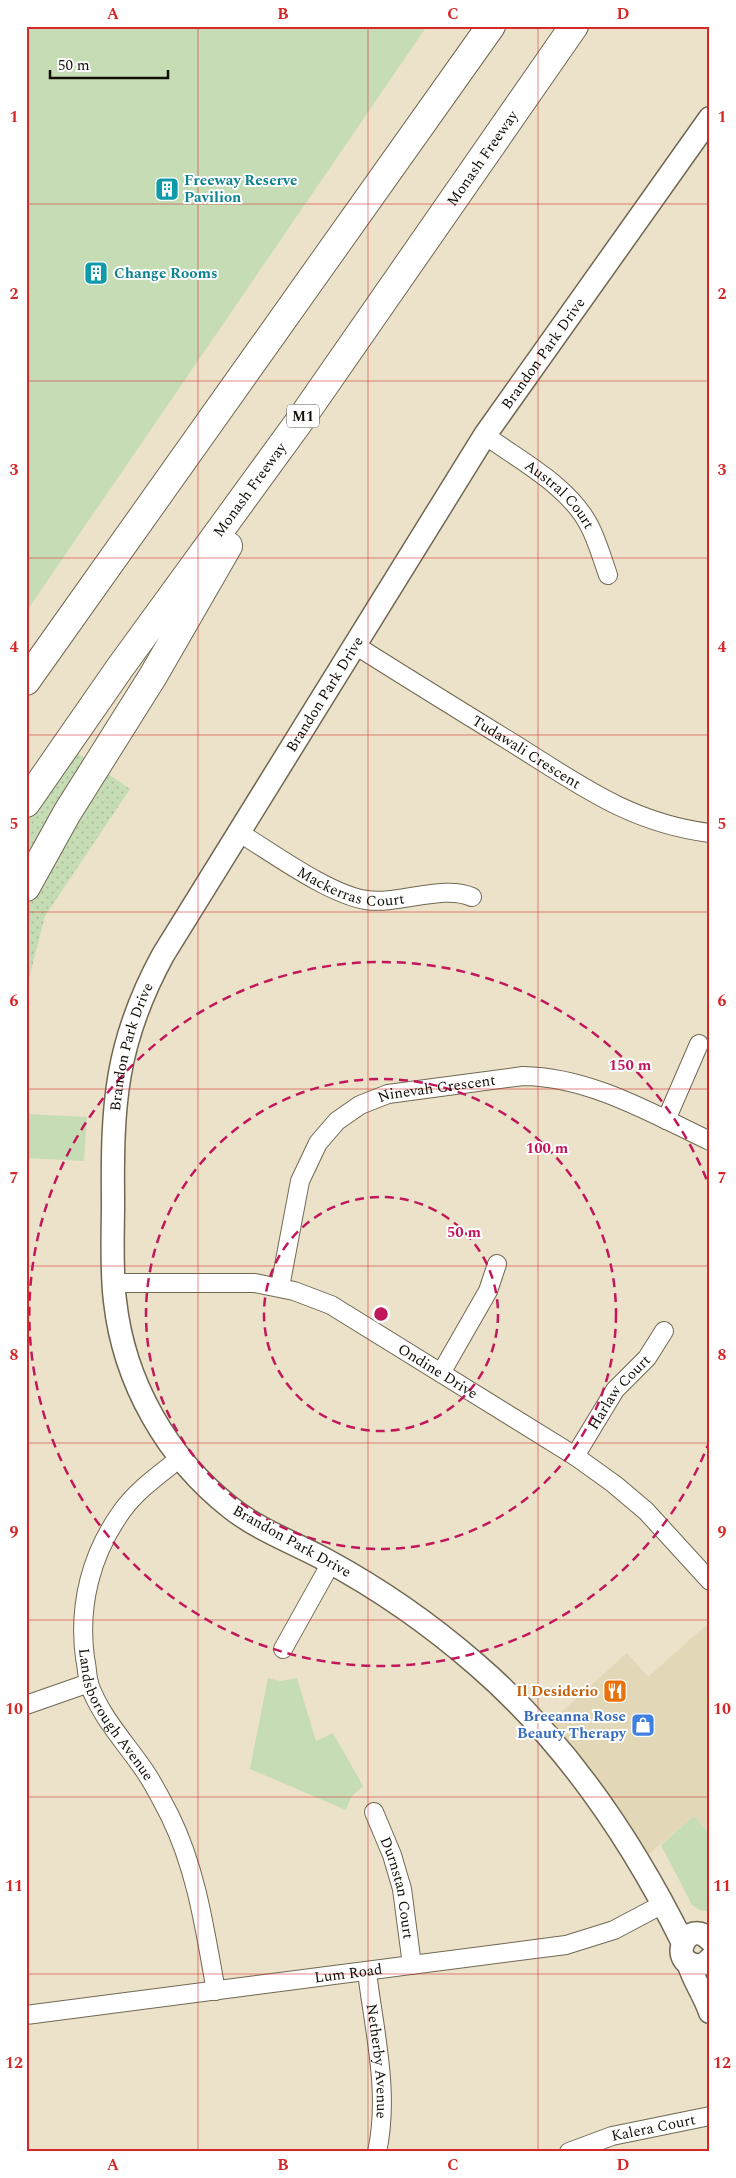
<svg xmlns="http://www.w3.org/2000/svg" width="736" height="2178" font-family="Spectral,serif">
	<style>
		.built { fill: #e2d7b6 }
		.grass { fill: url(#grass-dots) }
		.park { fill: #c6dcb5 }
		.lines { fill: none; stroke-linecap: round; stroke-linejoin: round }
		.minor-casing { stroke: #706852; stroke-width: 20 }
		.tertiary-casing { stroke: #706852; stroke-width: 25 }
		.motorway-casing { stroke: #706852; stroke-width: 30 }
		.minor { stroke: #fff; stroke-width: 18 }
		.tertiary { stroke: #fff; stroke-width: 22 }
		.motorway { stroke: #fff; stroke-width: 28 }
		.grid { fill: none; stroke: #d62828; stroke-width: 1; stroke-opacity: 0.55 }
		.ring { fill: none; stroke: #c2185b; stroke-width: 2.5; stroke-dasharray: 9 6 }
		.labels { text-anchor: middle; stroke-width: 4; stroke-linejoin: round; paint-order: stroke }
		.shield { fill: #fff; stroke: #595751; stroke-width: 1 }
		.shield-label { font-size: 14px; font-weight: bold; fill: #120f06 }
		.street-label { font-size: 15px; fill: #120f06; stroke: #fff }
		.culture-label { font-size: 15px; font-weight: bold; fill: #0d838f; stroke: #fff; text-anchor: start }
		.food-label { font-size: 15px; font-weight: bold; fill: #c56008; stroke: #fff; text-anchor: end }
		.shop-label { font-size: 15px; font-weight: bold; fill: #366cbe; stroke: #fff; text-anchor: end }
		.centre { fill: #c2185b; stroke: #fff; stroke-width: 2.5 }
		.ring-label { font-size: 15px; text-anchor: middle; font-weight: bold; fill: #c2185b; stroke: #fff; stroke-width: 4; stroke-linejoin: round; paint-order: stroke }
		.neatline { fill: none; stroke: #d62828; stroke-width: 2 }
		.grid-label { font-size: 16px; text-anchor: middle; font-weight: bold; fill: #d62828 }
	</style>
	<defs>
		<pattern id="grass-dots" width="8" height="8" patternUnits="userSpaceOnUse" patternTransform="scale(1.25)"><rect width="8" height="8" fill="#c6dcb5"/><path d="M2 2h.1M6 6h.1" fill="none" stroke="#a9bc9a" stroke-width="1.8" stroke-linecap="round"/></pattern>
	</defs>
	<rect width="100%" height="100%" fill="#ebe2c9"/>
	<!-- built -->
	<path class="built" d="M 710,1622 L 710,1828 L 707,1831 L 694,1816 L 643,1859 L 546,1726 L 627,1653 L 648,1677 Z"/>
	<!-- grass -->
	<path class="grass" d="M 66,745 L 130,789 L 45,916 L 26,990 L 26,803 Z"/>
	<!-- park -->
	<path class="park" d="M 26,26 L 427,26 L 26,612 Z
		M 26,1114 L 87,1117 L 84,1161 L 26,1158 Z
		M 268,1678 L 280,1681 L 297,1678 L 316,1741 L 333,1733 L 363,1786 L 351,1797 L 346,1810 L 250,1769 Z
		M 694,1816 L 706,1830 L 710,1828 L 710,1912 L 700,1910 L 692,1905 L 661,1845 Z"/>
	<g class="lines">
		<!-- minor casing -->
		<g class="minor-casing">
			<g id="minor">
				<path id="s1" d="M 485,435 C 520,461 568,485 589,525 C 597,540 602,558 608,575"/>
				<path id="s2" d="M 355,645 C 407,678 459,710 511,742 C 577,783 629,823 710,833"/>
				<path id="s3" d="M 238,832 C 273,853 328,894 366,900 C 399,905 443,884 472,897"/>
				<path d="M 666,1120 L 699,1044"/>
				<path id="s4" d="M 114,1283 L 255,1283 L 294,1291 L 331,1305 L 575,1456 L 614,1484 L 646,1511 L 710,1581"/>
				<path id="s5" d="M 280,1287 L 300,1181 L 318,1143 L 337,1121 L 360,1105 L 388,1094 L 523,1076 C 590,1077 651,1113 710,1141"/>
				<path d="M 441,1373 L 488,1291 L 497,1264"/>
				<path id="s6" d="M 575,1456 L 615,1390 L 647,1358 L 664,1331"/>
				<path id="s7" d="M 180,1458 C 160,1474 137,1490 122,1511 C 91,1554 78,1605 85,1658 C 87,1666 87,1676 89,1684 C 100,1715 123,1740 142,1767 C 153,1782 161,1799 170,1816 C 197,1871 205,1931 216,1991"/>
				<path d="M 283,1649 L 331,1563"/>
				<path d="M 26,1705 L 89,1683"/>
				<path id="s8" d="M 374,1812 L 392,1855 L 402,1889 L 412,1965"/>
				<path id="s9" d="M 367,1972 C 374,2030 390,2093 377,2152"/>
				<path id="s10" d="M 26,2015 L 566,1945 L 614,1930 L 663,1904"/>
				<path id="s11" d="M 569,2152 L 612,2136 L 710,2116"/>
			</g>
		</g>
		<!-- tertiary casing -->
		<g class="tertiary-casing">
			<g id="tertiary">
				<path d="M 710,1940 C 687,1916 667,1963 696,1965 C 702,1966 706,1963 710,1959"/>
				<path id="s12" d="M 683,1943 C 631,1838 566,1742 477,1665 C 430,1624 378,1588 324,1559 C 292,1542 259,1530 231,1508 C 167,1458 124,1382 115,1301 C 111,1269 113,1235 113,1202 C 112,1105 115,1043 163,955 L 485,435 L 710,118"/>
				<path d="M 688,1962 C 693,1980 704,1994 710,2012"/>
			</g>
		</g>
		<!-- motorway casing -->
		<g class="motorway-casing">
			<g id="motorway">
				<path d="M 26,681 L 491,26"/>
				<path id="s13" d="M 26,803 L 119,669 L 301,419 L 574,26"/>
				<path d="M 26,887 L 67,813 L 153,676 L 228,546"/>
			</g>
		</g>
		<!-- minor -->
		<use href="#minor" class="minor"/>
		<!-- tertiary -->
		<use href="#tertiary" class="tertiary"/>
		<!-- motorway -->
		<use href="#motorway" class="motorway"/>
	</g>
	<!-- grid -->
	<path class="grid" d="M 198,26 L 198,2152M 368,26 L 368,2152M 538,26 L 538,2152M 26,204 L 710,204M 26,381 L 710,381M 26,558 L 710,558M 26,735 L 710,735M 26,912 L 710,912M 26,1089 L 710,1089M 26,1266 L 710,1266M 26,1443 L 710,1443M 26,1620 L 710,1620M 26,1797 L 710,1797M 26,1974 L 710,1974"/>
	<!-- distance rings -->
	<g class="ring">
		<circle cx="381" cy="1314" r="117"/>
		<circle cx="381" cy="1314" r="235"/>
		<path d="M710 1440A352 352 0 1 1 710 1188"/>
	</g>
	<!-- icons -->
	<defs>
		<g id="building-square" transform="scale(1.25)"><rect x="-9" y="-9" width="18" height="18" rx="4" fill="#0f9aa8" stroke="#fff"/><path d="M-4-6H4V6H1V3H-1V6H-4ZM-2.5-4.3h1.7v1.8h-1.7ZM.8-4.3h1.7v1.8H.8ZM-2.5-1h1.7V.8h-1.7ZM.8-1h1.7V.8H.8Z" fill="#fff"/></g>
		<g id="restaurant-square" transform="scale(1.25)"><rect x="-9" y="-9" width="18" height="18" rx="4" fill="#e8710a" stroke="#fff"/><path d="M-5-6h1v4h1v-4h1v4h1v-4h1v5L-1.5 .5V6h-2V.5L-5-1ZM5-6V6H3V1.5H1.5Q1.5-4 5-6Z" fill="#fff"/></g>
		<g id="shop-square" transform="scale(1.25)"><rect x="-9" y="-9" width="18" height="18" rx="4" fill="#3f7fe0" stroke="#fff"/><path d="M-5-2.5h2.3a2.7 3.5 0 0 1 5.4 0H5L5.5 6h-11ZM-1.5-2.5h3a1.5 2.3 0 0 0-3 0Z" fill="#fff"/></g>
	</defs>
	<g fill-rule="evenodd">
		<use href="#building-square" x="167" y="189"/>
		<use href="#building-square" x="96" y="273"/>
		<use href="#restaurant-square" x="615" y="1691"/>
		<use href="#shop-square" x="643" y="1725"/>
	</g>
	<g class="labels">
		<!-- shield labels -->
		<rect class="shield" x="287" y="404.5" width="32" height="23" rx="4"/>
		<g class="shield-label">
			<text x="303" y="421">M1</text>
		</g>
		<!-- street labels -->
		<g class="street-label">
			<text dy="5" stroke="none"><textPath href="#s13" startOffset="790">Monash Freeway</textPath></text>
			<text dy="5" stroke="none"><textPath href="#s12" startOffset="1951">Brandon Park Drive</textPath></text>
			<text dy="5" stroke="none"><textPath href="#s13" startOffset="385">Monash Freeway</textPath></text>
			<text dy="5" stroke="none"><textPath href="#s1" startOffset="96">Austral Court</textPath></text>
			<text dy="5" stroke="none"><textPath href="#s12" startOffset="1546">Brandon Park Drive</textPath></text>
			<text dy="5" stroke="none"><textPath href="#s2" startOffset="202">Tudawali Crescent</textPath></text>
			<text dy="5" stroke="none"><textPath href="#s3" startOffset="128">Mackerras Court</textPath></text>
			<text dy="5" stroke="none"><textPath href="#s12" startOffset="1141">Brandon Park Drive</textPath></text>
			<text dy="5" stroke="none"><textPath href="#s5" startOffset="286">Ninevah Crescent</textPath></text>
			<text dy="5" stroke="none"><textPath href="#s4" startOffset="346">Ondine Drive</textPath></text>
			<text dy="5" stroke="none"><textPath href="#s6" startOffset="78">Harlaw Court</textPath></text>
			<text transform="translate(292 1541) rotate(29)" y="5">Brandon Park Drive</text>
			<text dy="5" stroke="none"><textPath href="#s7" startOffset="299">Landsborough Avenue</textPath></text>
			<text dy="5" stroke="none"><textPath href="#s8" startOffset="80">Durnstan Court</textPath></text>
			<text dy="5" stroke="none"><textPath href="#s10" startOffset="325">Lum Road</textPath></text>
			<text dy="5" stroke="none"><textPath href="#s9" startOffset="90">Netherby Avenue</textPath></text>
			<text dy="5" stroke="none"><textPath href="#s11" startOffset="88">Kalera Court</textPath></text>
		</g>
		<!-- culture labels -->
		<g class="culture-label">
			<text x="184" y="185">Freeway Reserve<tspan x="184" dy="17">Pavilion</tspan></text>
			<text x="114" y="278">Change Rooms</text>
		</g>
		<!-- food labels -->
		<g class="food-label">
			<text x="598" y="1696">Il Desiderio</text>
		</g>
		<!-- shop labels -->
		<g class="shop-label">
			<text x="626" y="1721">Breeanna Rose<tspan x="626" dy="17">Beauty Therapy</tspan></text>
		</g>
	</g>
	<circle cx="381" cy="1314" r="8" class="centre"/>
	<g class="ring-label">
		<text x="630" y="1070">150 m</text>
		<text x="547" y="1153">100 m</text>
		<text x="464" y="1237">50 m</text>
	</g>
	<!-- border -->
	<rect width="736" height="2178" fill="none" stroke="#ffffff" stroke-width="55"/>
	<!-- scale -->
	<path d="M50 70v8h118v-8" fill="none" stroke="#120f06" stroke-width="2.5"/>
	<text x="58" y="70" font-size="15" fill="#120f06" stroke="#ffffff" stroke-width="4" paint-order="stroke">50 m</text>
	<rect x="28" y="28" width="680" height="2122" class="neatline"/>
	<g class="grid-label">
		<text x="113" y="19">A</text>
		<text x="283" y="19">B</text>
		<text x="453" y="19">C</text>
		<text x="623" y="19">D</text>
		<text x="14" y="122">1</text>
		<text x="722" y="122">1</text>
		<text x="14" y="299">2</text>
		<text x="722" y="299">2</text>
		<text x="14" y="475">3</text>
		<text x="722" y="475">3</text>
		<text x="14" y="652">4</text>
		<text x="722" y="652">4</text>
		<text x="14" y="829">5</text>
		<text x="722" y="829">5</text>
		<text x="14" y="1006">6</text>
		<text x="722" y="1006">6</text>
		<text x="14" y="1183">7</text>
		<text x="722" y="1183">7</text>
		<text x="14" y="1360">8</text>
		<text x="722" y="1360">8</text>
		<text x="14" y="1537">9</text>
		<text x="722" y="1537">9</text>
		<text x="14" y="1714">10</text>
		<text x="722" y="1714">10</text>
		<text x="14" y="1891">11</text>
		<text x="722" y="1891">11</text>
		<text x="14" y="2068">12</text>
		<text x="722" y="2068">12</text>
		<text x="113" y="2170">A</text>
		<text x="283" y="2170">B</text>
		<text x="453" y="2170">C</text>
		<text x="623" y="2170">D</text>
	</g>
</svg>
